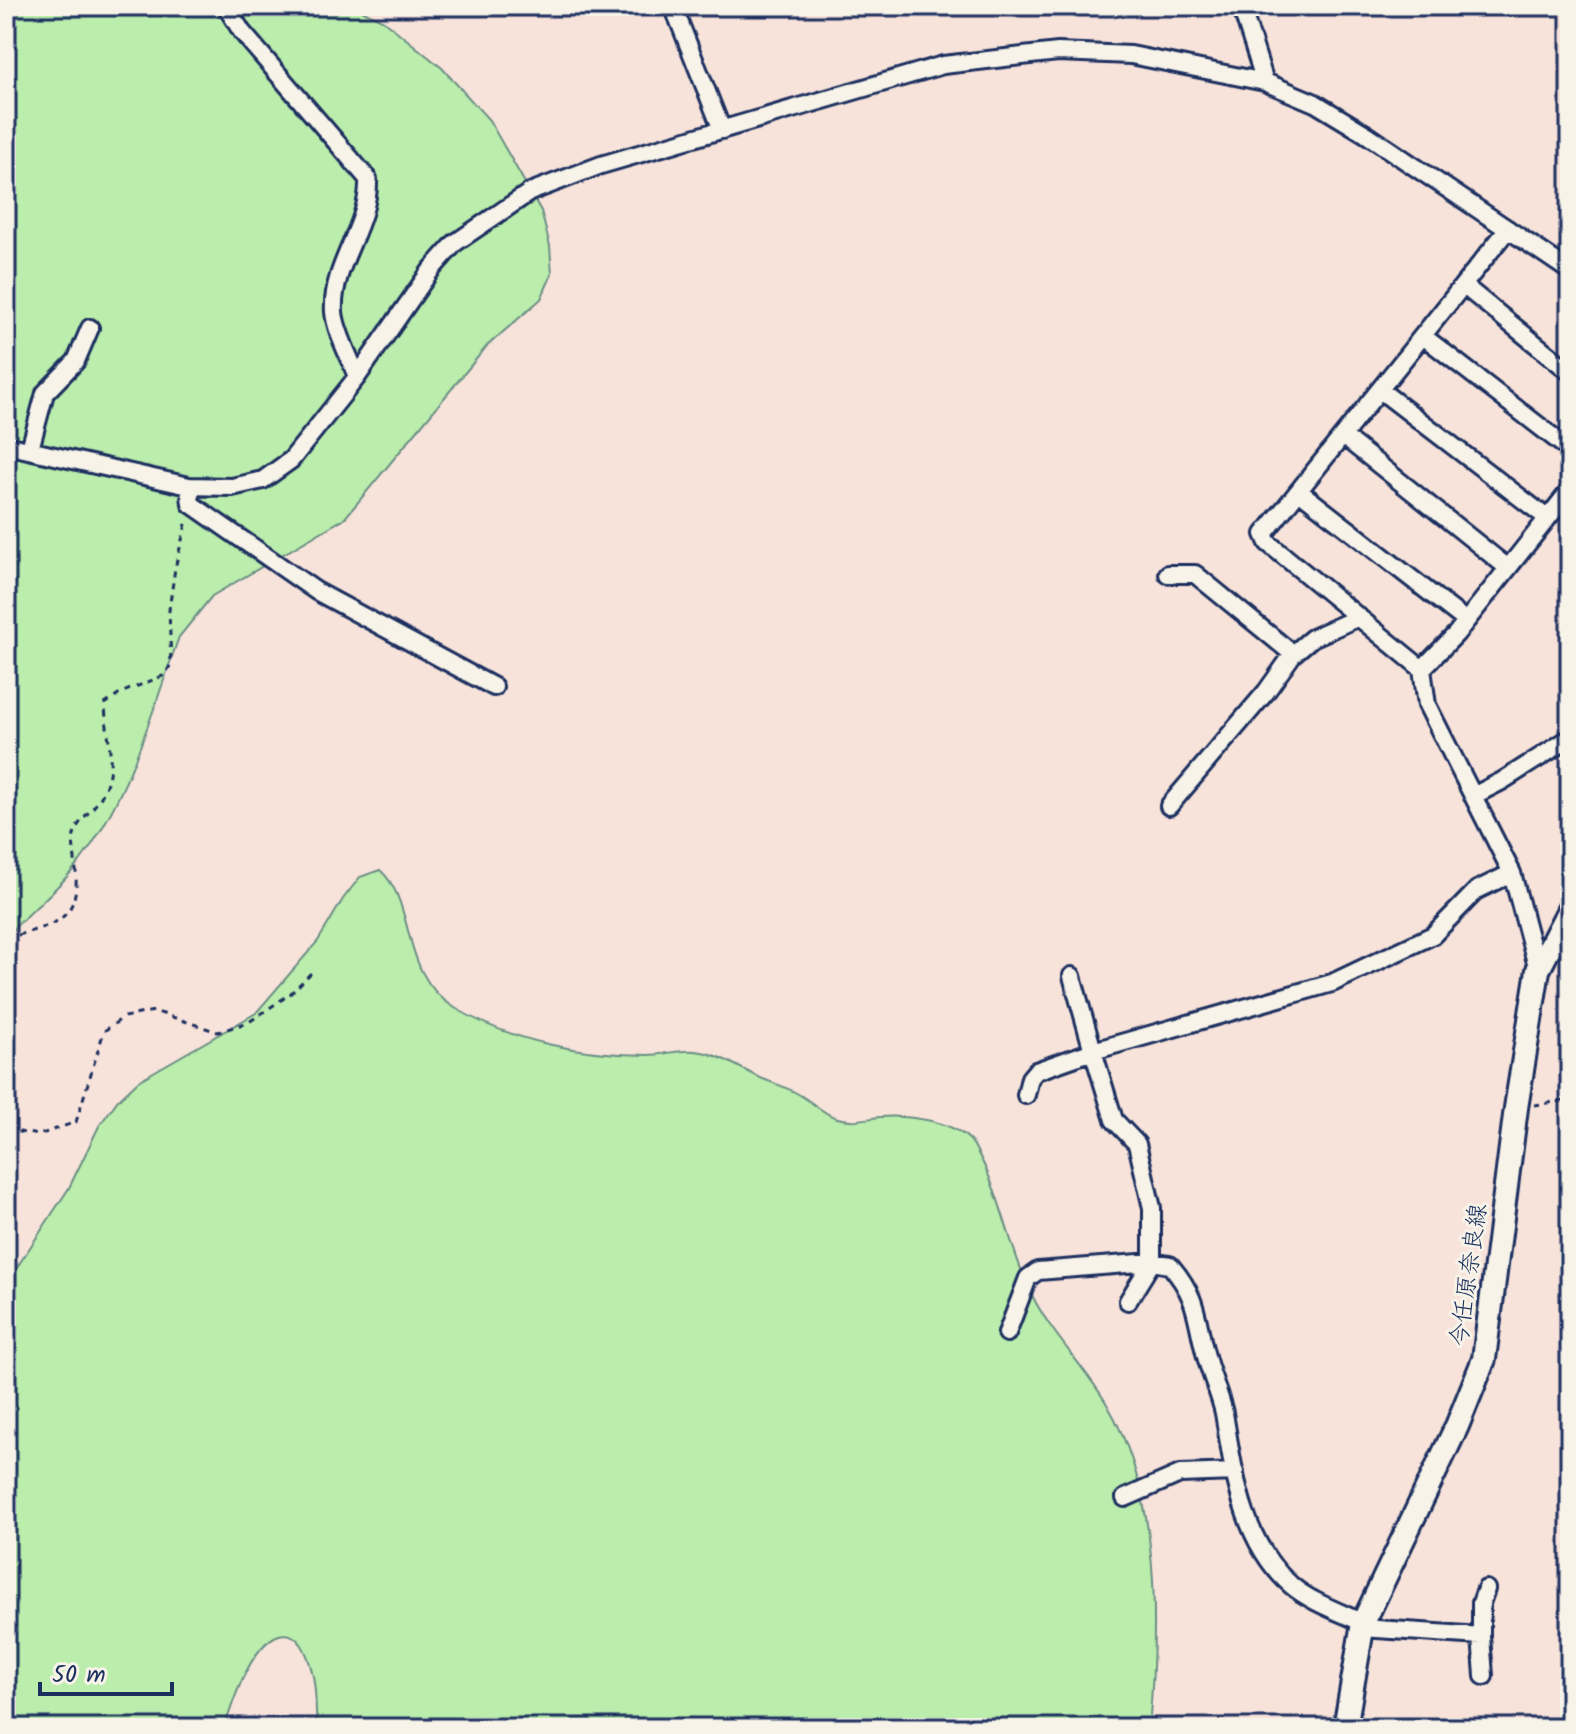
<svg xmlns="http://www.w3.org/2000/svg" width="1576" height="1734" font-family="Kalam,'Klee One',sans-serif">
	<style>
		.green { fill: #bbedac; stroke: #6b8e85; stroke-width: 2 }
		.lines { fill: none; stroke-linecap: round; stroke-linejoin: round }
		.street-casing { stroke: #1b2f5e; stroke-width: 22 }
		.secondary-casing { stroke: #1b2f5e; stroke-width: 28 }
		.path { stroke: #1b2f5e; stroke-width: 3; stroke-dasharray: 6 6; stroke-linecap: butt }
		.street { stroke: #f7f3e8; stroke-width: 16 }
		.secondary { stroke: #f7f3e8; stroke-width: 22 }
		.labels { text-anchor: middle; stroke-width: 6; stroke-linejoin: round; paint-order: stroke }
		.street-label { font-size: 24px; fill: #1b2f5e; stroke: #f7f3e8 }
	</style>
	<rect width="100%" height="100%" fill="#f8e3da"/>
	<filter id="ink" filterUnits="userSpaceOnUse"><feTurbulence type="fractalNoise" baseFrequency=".0125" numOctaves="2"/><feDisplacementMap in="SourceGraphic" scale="16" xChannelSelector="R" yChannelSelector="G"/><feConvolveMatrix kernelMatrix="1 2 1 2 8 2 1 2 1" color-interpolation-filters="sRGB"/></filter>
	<g filter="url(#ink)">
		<!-- green -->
		<path class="green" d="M 6,6 L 354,6 L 384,21 L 442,68 L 489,120 L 541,211 L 550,246 L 552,274 L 541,299 L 487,346 L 345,518 L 212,596 L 179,637 C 151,714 126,808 72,871 C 52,894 28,914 6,936 Z
			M 380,870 C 417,903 398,973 455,1008 C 512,1042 583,1055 648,1055 C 664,1055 680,1049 695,1051 C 719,1053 742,1070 763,1079 C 776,1084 789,1088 800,1095 C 812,1102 822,1112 834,1117 C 851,1123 863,1119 880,1117 C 907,1115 950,1120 970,1140 C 974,1144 977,1152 980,1157 C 1003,1201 1010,1251 1032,1295 C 1050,1333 1087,1369 1108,1406 C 1161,1498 1158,1625 1149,1728 L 317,1728 C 315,1710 317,1689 312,1672 C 299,1616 269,1628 247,1670 C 237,1688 231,1709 224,1728 L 6,1728 L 6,1284 L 69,1188 L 99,1126 L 118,1100 L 138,1081 L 256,1013 L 318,941 L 343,899 L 360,877 Z"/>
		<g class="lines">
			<!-- street casing -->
			<g class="street-casing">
				<path id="street" d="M 226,6 L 242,32 L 368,179 C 370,227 331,264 334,312 C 336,333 350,357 357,377
					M 673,6 L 722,130
					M 1241,6 L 1265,82
					M 1508,229 L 1264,534 L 1268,543 L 1422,669 L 1427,705 L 1512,873 L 1538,970
					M 1463,285 L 1570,372
					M 1423,336 L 1570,450
					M 1380,390 L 1547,518
					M 1343,436 L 1508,568
					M 6,445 L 189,486 L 232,487 L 263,480 L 291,460 L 357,377 L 431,270 L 455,243 L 530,192 L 601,165 L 943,65 L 1058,52 L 1131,55 L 1265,82 L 1315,103 L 1366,134 L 1570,271
					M 30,449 L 45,393 L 76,361 L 90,328
					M 189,486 L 191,504 L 316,591 L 494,687
					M 1299,491 L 1466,621
					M 1168,574 L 1195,574 L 1293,654
					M 1422,669 L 1456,634 L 1570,490
					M 1473,796 L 1502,781 L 1570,738
					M 1169,806 L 1266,692 L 1293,654 L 1312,638 L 1359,617
					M 1072,976 L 1093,1051 L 1332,983 L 1433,935 L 1477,890 L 1512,873
					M 1026,1095 L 1030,1078 L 1036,1071 L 1093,1051 L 1114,1120 L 1137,1144 L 1152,1208 L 1152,1262 L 1128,1301
					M 1007,1333 L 1028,1278 L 1038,1271 L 1152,1262 L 1170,1265 C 1200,1300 1195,1319 1207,1360 C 1212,1378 1220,1395 1224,1413 C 1234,1473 1242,1543 1292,1586 C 1311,1602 1340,1612 1363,1623
					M 1125,1498 L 1180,1474 L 1235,1472
					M 1362,1628 L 1481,1636 L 1484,1676
					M 1481,1636 L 1481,1603 L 1486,1589"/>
			</g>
			<!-- secondary casing -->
			<g class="secondary-casing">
				<path id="secondary" d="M 1345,1728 L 1363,1623 L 1457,1426 L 1484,1359 L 1516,1108 L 1538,970 L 1570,908"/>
			</g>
			<!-- path -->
			<path class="path" d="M 6,939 C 49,924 79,926 76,872 C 76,861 72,846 74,835 C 77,820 96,808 102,795 C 118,762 106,738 105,704 L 123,692 L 165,675 L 171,664 L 169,610 L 175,568 L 187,520
				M 1534,1105 L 1570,1100
				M 6,1130 L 39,1135 L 76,1122 L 104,1031 L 124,1017 L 154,1011 L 218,1032 L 249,1022 L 290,994 L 315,969"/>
			<!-- street -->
			<use href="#street" class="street"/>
			<!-- secondary -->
			<use href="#secondary" class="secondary"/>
		</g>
	</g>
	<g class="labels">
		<!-- street labels -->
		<g class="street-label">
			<text transform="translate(1468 1275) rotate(-82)" y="8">今任原奈良線</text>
		</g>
	</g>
	<!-- margin -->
	<rect width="1576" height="1734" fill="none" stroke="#f7f3e8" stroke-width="32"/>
	<rect x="16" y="16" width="1544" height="1702" fill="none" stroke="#1b2f5e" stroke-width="3" filter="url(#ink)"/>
	<!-- scale -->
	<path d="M40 1682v12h132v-12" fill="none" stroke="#1b2f5e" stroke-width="4"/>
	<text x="52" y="1682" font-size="24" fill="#1b2f5e" stroke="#f7f3e8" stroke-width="6" paint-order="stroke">50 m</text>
</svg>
